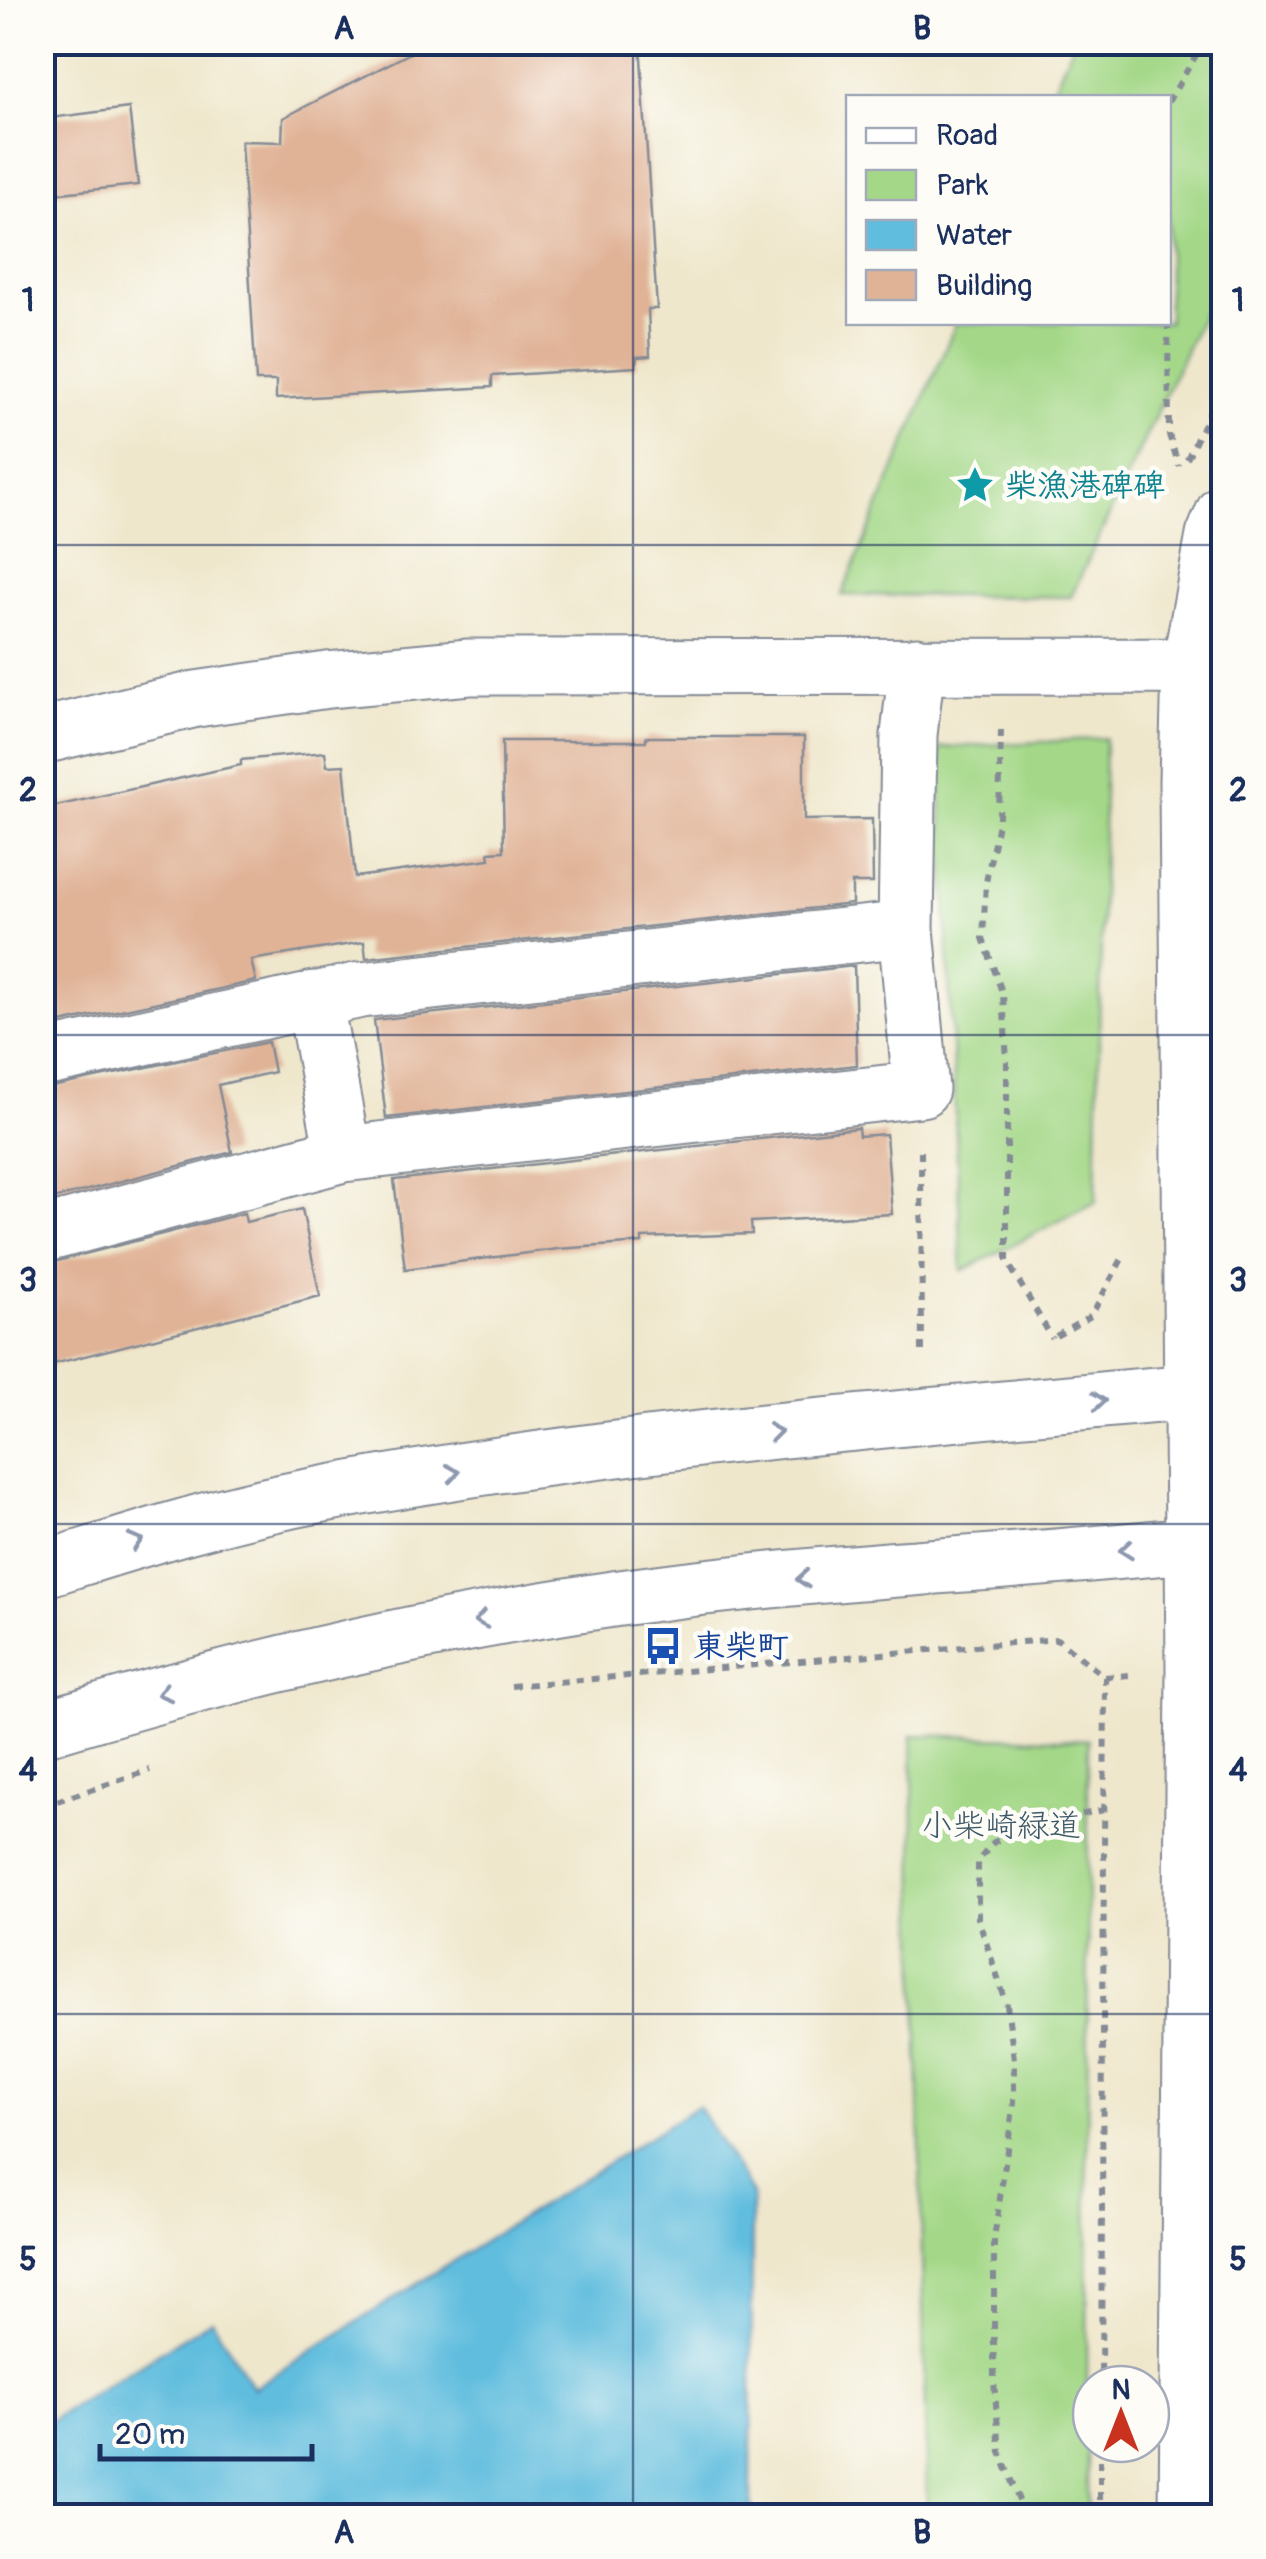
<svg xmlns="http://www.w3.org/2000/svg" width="1266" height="2559" font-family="Pangolin,'Klee One',sans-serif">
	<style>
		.green { fill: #a4d888; stroke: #608473; stroke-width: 2.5 }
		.water { fill: #60bdde; stroke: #3e769e; stroke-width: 2.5 }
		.building { fill: #e0b296 }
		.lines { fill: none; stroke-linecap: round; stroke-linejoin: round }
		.street-casing { stroke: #858b95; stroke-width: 59 }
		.secondary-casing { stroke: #858b95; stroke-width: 59 }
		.path { stroke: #858b95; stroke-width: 6; stroke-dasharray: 8 8; stroke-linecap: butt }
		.street { stroke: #fff; stroke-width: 55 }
		.secondary { stroke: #fff; stroke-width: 55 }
		.oneway { stroke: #8d97ae }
		.grid { fill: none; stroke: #1b2f5e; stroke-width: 2.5; stroke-opacity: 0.55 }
		.labels { text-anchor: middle; stroke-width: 9; stroke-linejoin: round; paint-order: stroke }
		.culture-label { font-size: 32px; font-weight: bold; fill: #0d838f; stroke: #fdfcf7; text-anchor: start }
		.transit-label { font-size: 32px; font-weight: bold; fill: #164399; stroke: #fdfcf7; text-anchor: start }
		.park-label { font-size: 32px; fill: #3d5968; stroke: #fdfcf7 }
		.neatline { fill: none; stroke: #1b2f5e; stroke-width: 4 }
		.grid-label { font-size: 32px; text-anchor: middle; font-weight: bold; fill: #1b2f5e }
	</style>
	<rect width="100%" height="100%" fill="#fdfcf7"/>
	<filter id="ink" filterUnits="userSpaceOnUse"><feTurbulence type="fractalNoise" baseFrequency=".01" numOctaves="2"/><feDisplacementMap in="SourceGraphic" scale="20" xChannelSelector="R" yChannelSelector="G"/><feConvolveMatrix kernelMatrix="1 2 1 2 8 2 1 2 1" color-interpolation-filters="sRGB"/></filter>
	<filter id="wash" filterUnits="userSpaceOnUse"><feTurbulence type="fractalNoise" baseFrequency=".0048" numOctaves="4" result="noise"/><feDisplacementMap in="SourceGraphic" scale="40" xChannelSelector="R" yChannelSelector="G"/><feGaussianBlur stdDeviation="2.25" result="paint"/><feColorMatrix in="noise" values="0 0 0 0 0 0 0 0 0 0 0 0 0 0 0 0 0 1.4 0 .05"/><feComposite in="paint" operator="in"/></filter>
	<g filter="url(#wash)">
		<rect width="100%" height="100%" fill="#efe7cc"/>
		<!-- green -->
		<path class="green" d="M 1073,43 L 1223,43 L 1223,270 L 1071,597 L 842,595 L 956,323 L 1168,322 L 1168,98 L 1050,97 Z
			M 1105,738 L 1096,1202 L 962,1271 L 939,748 Z
			M 912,1735 L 1088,1740 L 1087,2516 L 927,2516 Z"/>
		<!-- water -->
		<path class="water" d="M 698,2106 L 752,2194 L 751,2516 L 43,2516 L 43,2425 L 212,2320 L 253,2388 Z"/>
		<g id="blocks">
			<!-- building -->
			<path class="building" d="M 432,42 L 640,42 L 657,309 L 648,309 L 650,356 L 637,357 L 636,367 L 492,376 L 492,387 L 276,399 L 276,381 L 256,381 L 241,141 L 282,142 L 283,118 Z
				M 129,108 L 138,185 L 42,195 L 42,119 Z
				M 646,737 L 804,737 L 804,820 L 872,819 L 873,883 L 852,883 L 852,904 L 366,958 L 364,942 L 251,960 L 256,981 L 42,1027 L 42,809 L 241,765 L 241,760 L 325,752 L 327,766 L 344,765 L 355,877 L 490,859 L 489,852 L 504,851 L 502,741 L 646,741 Z
				M 854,966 L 857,1065 L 386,1118 L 374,1020 Z
				M 268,1042 L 274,1072 L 218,1085 L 232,1152 L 42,1202 L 42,1089 Z
				M 858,1128 L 859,1136 L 886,1134 L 892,1214 L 751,1222 L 752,1234 L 642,1238 L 642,1243 L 558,1249 L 405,1269 L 394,1180 Z
				M 302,1209 L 320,1296 L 42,1367 L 42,1265 L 244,1213 L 246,1222 Z"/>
		</g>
	</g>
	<g filter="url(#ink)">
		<use href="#blocks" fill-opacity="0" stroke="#858b95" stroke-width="2.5"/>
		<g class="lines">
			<!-- street casing -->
			<g class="street-casing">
				<path id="street" d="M 314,999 L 343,1154
					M 42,1059 L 361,990 L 906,929
					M 42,1235 L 343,1154 L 921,1089 L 906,929 L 909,735 L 917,665"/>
			</g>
			<!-- secondary casing -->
			<g class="secondary-casing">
				<path id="secondary" d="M 42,736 L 196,699 L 328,680 L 469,667 L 1190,666
					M 42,1570 C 131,1542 221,1513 313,1496 C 613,1439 920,1417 1224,1389
					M 42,1729 C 244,1668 448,1620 657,1593 C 845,1568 1035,1563 1224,1541
					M 1187,2516 L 1194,1671 L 1187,781 L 1190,666 L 1214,536 L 1224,512"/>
			</g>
			<!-- path -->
			<path class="path" d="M 1168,102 L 1204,42
				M 1168,322 L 1169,435 L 1179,466
				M 1187,459 L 1224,382
				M 1001,730 L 999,818 L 986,882 L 983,938 L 1003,995 L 1007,1062 L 1007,1261 L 1052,1338
				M 921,1151 L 922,1353
				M 1056,1336 L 1091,1316 L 1123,1257
				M 1105,1677 L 1129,1675
				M 511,1686 L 1057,1639 L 1105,1677 L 1101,2384
				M 42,1806 L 150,1770
				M 1100,2450 L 1124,2451
				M 1025,2516 L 1000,2452 L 994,2381 L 994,2239 L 1014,2102 L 1014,2059 L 1007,2005 L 978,1918 L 978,1861 L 994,1842 L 1039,1823 L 1104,1810
				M 1100,2516 L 1100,2444"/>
			<!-- street -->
			<use href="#street" class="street"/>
			<!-- secondary -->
			<use href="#secondary" class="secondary"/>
		</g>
		<!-- one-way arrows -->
		<defs><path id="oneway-chevron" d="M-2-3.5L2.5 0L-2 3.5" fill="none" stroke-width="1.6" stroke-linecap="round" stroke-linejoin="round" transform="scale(2.5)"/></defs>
		<g class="oneway">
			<use href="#oneway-chevron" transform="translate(1099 1401) rotate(-5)"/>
			<use href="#oneway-chevron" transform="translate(775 1432) rotate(-7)"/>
			<use href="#oneway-chevron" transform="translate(453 1473) rotate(-8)"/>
			<use href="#oneway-chevron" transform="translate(136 1541) rotate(-16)"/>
			<use href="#oneway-chevron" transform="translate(1126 1550) rotate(175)"/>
			<use href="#oneway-chevron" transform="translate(803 1579) rotate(175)"/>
			<use href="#oneway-chevron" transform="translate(481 1620) rotate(170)"/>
			<use href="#oneway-chevron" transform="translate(164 1693) rotate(165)"/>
		</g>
	</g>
	<!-- grid -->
	<path class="grid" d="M 633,42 L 633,2516M 42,545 L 1224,545M 42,1035 L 1224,1035M 42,1524 L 1224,1524M 42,2014 L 1224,2014"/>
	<!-- icons -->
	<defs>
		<g id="sight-bare" transform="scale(3)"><path d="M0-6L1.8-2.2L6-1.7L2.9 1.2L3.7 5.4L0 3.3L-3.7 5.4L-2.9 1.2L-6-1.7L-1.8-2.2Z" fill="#0f9aa8" stroke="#fdfcf7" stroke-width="2.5" paint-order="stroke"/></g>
		<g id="bus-bare" transform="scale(3)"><path d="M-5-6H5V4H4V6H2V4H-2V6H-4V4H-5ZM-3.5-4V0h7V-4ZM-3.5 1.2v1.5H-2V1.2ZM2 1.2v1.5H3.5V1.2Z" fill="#1a4fb4" stroke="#fdfcf7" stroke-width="2.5" paint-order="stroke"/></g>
	</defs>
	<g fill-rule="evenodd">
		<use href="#sight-bare" x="975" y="485"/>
		<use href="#bus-bare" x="663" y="1646"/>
	</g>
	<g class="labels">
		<!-- culture labels -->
		<g class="culture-label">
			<text x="1005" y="496">柴漁港碑碑</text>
		</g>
		<!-- transit labels -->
		<g class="transit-label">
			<text x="693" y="1657">東柴町</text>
		</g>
		<!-- park labels -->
		<g class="park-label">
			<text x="1001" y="1836">小柴崎緑道</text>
		</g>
	</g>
	<!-- margin -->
	<rect width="1266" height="2559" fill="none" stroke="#fdfcf7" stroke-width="110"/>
	<!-- legend -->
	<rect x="846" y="95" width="325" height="230" fill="#fdfcf7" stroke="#a3aaba" stroke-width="2.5"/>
	<rect x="866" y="128" width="50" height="15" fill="#ffffff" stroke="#a3aaba" stroke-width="2.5"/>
	<text x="936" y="145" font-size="30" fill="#1b2f5e">Road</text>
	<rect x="866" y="170" width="50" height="30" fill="#a4d888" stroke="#a3aaba" stroke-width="2.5"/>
	<text x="936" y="195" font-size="30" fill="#1b2f5e">Park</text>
	<rect x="866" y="220" width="50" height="30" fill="#60bdde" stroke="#a3aaba" stroke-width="2.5"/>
	<text x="936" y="245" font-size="30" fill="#1b2f5e">Water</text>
	<rect x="866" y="270" width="50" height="30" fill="#e0b296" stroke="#a3aaba" stroke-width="2.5"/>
	<text x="936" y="295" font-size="30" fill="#1b2f5e">Building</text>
	<!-- north arrow -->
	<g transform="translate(1121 2414)"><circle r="48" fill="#fdfcf7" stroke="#a3aaba" stroke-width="2.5"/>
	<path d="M0-8L18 38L0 25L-18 38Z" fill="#c8321e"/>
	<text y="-15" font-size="28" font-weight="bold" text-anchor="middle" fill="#1b2f5e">N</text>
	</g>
	<!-- scale -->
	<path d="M100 2444v15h212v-15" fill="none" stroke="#1b2f5e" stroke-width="5"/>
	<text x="115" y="2444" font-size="30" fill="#1b2f5e" stroke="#fdfcf7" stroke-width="8" paint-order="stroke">20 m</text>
	<rect x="55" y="55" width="1156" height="2449" class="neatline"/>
	<g class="grid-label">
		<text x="344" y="39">A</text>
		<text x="922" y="39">B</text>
		<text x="28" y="311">1</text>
		<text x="1238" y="311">1</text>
		<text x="28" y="801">2</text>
		<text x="1238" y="801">2</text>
		<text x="28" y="1291">3</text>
		<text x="1238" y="1291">3</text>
		<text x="28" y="1781">4</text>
		<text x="1238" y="1781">4</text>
		<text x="28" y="2270">5</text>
		<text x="1238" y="2270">5</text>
		<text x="344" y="2543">A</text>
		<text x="922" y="2543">B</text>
	</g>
</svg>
